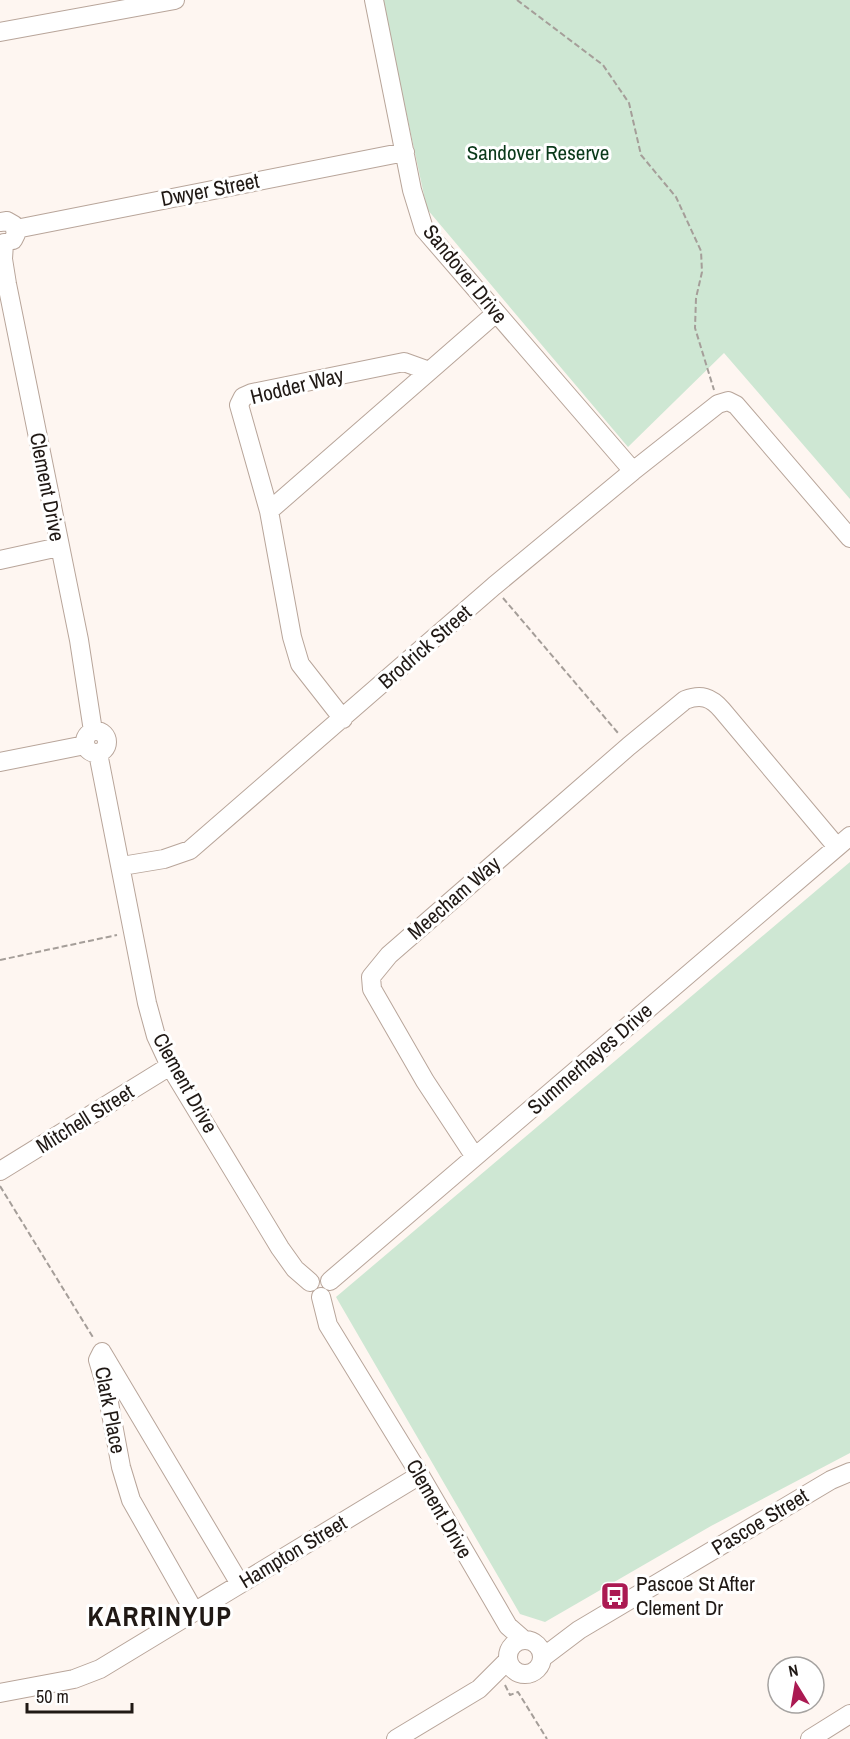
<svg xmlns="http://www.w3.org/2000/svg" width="850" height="1739" font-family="'Archivo Narrow',sans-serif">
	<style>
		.green { fill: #cee7d3 }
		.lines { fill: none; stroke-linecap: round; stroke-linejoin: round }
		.minor-casing { stroke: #b8a59a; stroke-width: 20 }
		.path { stroke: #a59e99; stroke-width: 2; stroke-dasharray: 6 3; stroke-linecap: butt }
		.minor { stroke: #fff; stroke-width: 18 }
		.labels { text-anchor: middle; stroke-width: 6; stroke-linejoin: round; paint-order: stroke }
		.park-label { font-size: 21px; fill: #0a391a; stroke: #fff }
		.street-label { font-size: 21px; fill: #201915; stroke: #fff }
		.poi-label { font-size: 21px; fill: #201915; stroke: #fff; text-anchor: start }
		.district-label { font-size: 27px; font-weight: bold; letter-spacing: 1.5px; fill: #201915; stroke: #fff }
	</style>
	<rect width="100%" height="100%" fill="#fef6f1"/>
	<!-- green -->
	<path class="green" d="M 382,0 L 850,0 L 850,499 L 724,353 L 628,447 L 427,209 Z
		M 850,862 L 850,1453 L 711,1526 L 545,1622 L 520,1614 L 336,1297 Z"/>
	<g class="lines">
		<!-- minor casing -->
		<g class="minor-casing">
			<path id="minor" d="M 374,0 L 412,190 L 424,229 L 633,471
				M 0,32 L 175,0
				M 0,222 L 7,221 L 14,225 L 16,234 L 13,240
				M 16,229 L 405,152
				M 4,243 L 3,259 L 7,284 L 79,640 L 93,731
				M 269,511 L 496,313
				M 0,560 L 59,547
				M 343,719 L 300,664 L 292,637 L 269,511 L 239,405 L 243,397 L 252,393 L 404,362 L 429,371
				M85 742a11 11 0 1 1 22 0a11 11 0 1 1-22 0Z
				M 98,753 L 147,1003 L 156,1036 L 170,1066 L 280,1248 L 295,1269 L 310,1282
				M 0,762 L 85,745
				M 122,866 L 164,859 L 190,850 L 494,586 L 633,471 L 718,404 L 728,401 L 736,405 L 850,538
				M 475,1157 L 425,1081 L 372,989 L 371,977 L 389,955 L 629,746 L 685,700 C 701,694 711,697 722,710 L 837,847
				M 0,1171 L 170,1066
				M 330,1281 L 850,836
				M 321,1297 L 328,1325 L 420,1475 L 508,1626 L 524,1640
				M 102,1352 L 98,1360 L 106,1387 L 121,1467 L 131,1500 L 194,1611
				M 103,1354 L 240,1584
				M508 1657a17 17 0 1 1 34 0a17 17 0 1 1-34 0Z
				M 542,1658 L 579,1630 L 831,1480 L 850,1472
				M 0,1693 L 74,1679 L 100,1669 L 420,1475
				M 396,1739 L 479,1689 L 508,1660
				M 810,1739 L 850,1714"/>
		</g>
		<!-- path -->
		<path class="path" d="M 517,0 L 603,65 L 629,103 L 641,155 L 676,197 L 701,251 L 702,272 L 696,298 L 695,328 L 714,390
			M 503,598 L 618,733
			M 0,960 L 117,935
			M 0,1186 L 94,1339
			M 505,1685 L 510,1695 L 518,1692 L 547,1739"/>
		<!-- minor -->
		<use href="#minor" class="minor"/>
	</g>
	<!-- icons -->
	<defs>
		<g id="bus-square" transform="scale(1.5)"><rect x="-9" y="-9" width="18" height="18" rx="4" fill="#ab1a52" stroke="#fff"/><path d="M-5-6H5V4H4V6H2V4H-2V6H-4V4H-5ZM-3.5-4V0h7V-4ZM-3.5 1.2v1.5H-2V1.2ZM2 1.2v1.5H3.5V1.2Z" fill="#fff"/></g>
	</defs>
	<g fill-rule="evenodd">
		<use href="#bus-square" x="615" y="1596"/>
	</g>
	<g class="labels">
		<!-- park labels -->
		<g class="park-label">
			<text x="538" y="160">Sandover Reserve</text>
		</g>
		<!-- street labels -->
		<g class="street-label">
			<text transform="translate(210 190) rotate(-11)" y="7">Dwyer Street</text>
			<text transform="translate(465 274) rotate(51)" y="7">Sandover Drive</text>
			<text transform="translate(297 386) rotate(-14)" y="7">Hodder Way</text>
			<text transform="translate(47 487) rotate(79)" y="7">Clement Drive</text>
			<text transform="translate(425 647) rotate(-41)" y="7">Brodrick Street</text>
			<text transform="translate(454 898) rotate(-41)" y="7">Meecham Way</text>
			<text transform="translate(590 1059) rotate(-41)" y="7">Summerhayes Drive</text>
			<text transform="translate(185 1083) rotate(61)" y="7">Clement Drive</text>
			<text transform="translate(85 1119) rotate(-32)" y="7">Mitchell Street</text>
			<text transform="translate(110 1410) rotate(79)" y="7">Clark Place</text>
			<text transform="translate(439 1509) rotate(60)" y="7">Clement Drive</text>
			<text transform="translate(760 1522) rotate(-31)" y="7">Pascoe Street</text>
			<text transform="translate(293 1552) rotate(-31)" y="7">Hampton Street</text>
		</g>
		<!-- poi labels -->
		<g class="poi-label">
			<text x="636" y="1591">Pascoe St After<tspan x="636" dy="24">Clement Dr</tspan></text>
		</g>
		<!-- district labels -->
		<g class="district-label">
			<text x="160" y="1626">KARRINYUP</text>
		</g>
	</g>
	<!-- north arrow -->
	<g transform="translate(796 1685) rotate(349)"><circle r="28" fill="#ffffff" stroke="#a6a3a1" stroke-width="1.5"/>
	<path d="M0-4.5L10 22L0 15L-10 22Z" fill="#ab1a52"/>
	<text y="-9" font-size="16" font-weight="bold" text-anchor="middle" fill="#201915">N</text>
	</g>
	<!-- scale -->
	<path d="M27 1703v9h105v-9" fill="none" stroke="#201915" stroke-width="3"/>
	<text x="36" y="1703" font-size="18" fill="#201915" stroke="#ffffff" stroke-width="4.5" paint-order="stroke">50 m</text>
</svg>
